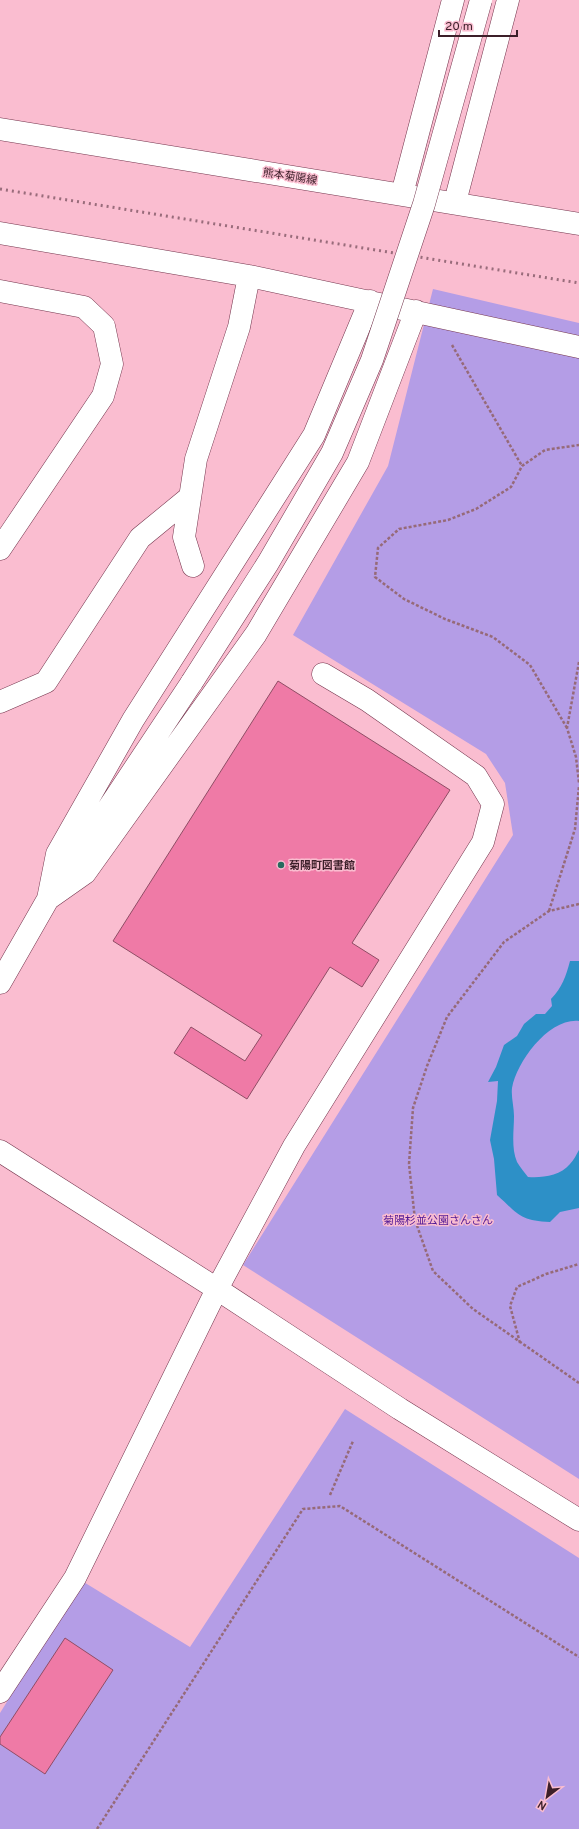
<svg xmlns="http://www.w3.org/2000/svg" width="579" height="1829" font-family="Overpass,'Noto Sans JP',sans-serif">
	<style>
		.green { fill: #b49de6 }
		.water { fill: #2d90c7 }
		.building { fill: #ef7aa6; stroke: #8f4d65 }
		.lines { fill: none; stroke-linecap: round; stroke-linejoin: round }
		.minor-casing { stroke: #74354d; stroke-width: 23 }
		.major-casing { stroke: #74354d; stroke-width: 23 }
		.path { stroke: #966a78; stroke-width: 2.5; stroke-dasharray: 3 2; stroke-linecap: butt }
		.minor { stroke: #fff; stroke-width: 22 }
		.major { stroke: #fff; stroke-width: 22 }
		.rail { stroke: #996c7b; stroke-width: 3; stroke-dasharray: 2 4; stroke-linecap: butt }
		.minor-bridge-casing { stroke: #74354d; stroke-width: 23; stroke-linecap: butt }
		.minor-bridge { stroke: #fff; stroke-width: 22 }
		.poi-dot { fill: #276b5e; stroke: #fabdd0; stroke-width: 1.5 }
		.labels { text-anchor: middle; stroke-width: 3; stroke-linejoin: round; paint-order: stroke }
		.street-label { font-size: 11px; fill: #3c1f29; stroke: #fabdd0 }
		.poi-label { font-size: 11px; font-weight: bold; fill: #3c1f29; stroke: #fabdd0; text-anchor: start }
		.park-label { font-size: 11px; fill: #531a95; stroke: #fabdd0 }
	</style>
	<rect width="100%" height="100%" fill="#fabdd0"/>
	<!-- green -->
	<path class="green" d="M 433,289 L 579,323 L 579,1479 L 243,1265 L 513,835 L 505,783 L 486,754 L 293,635 L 388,466 Z
		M 345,1409 L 579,1558 L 579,1829 L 0,1829 L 0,1713 L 82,1581 L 190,1647 Z"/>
	<!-- water -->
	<path class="water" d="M 570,961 L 579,961 L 579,1021 C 549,1018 517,1061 512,1088 C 511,1097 514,1107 514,1116 C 514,1130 511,1148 517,1162 C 520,1167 524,1172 528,1177 C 542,1178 560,1176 570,1164 C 574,1160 576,1155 579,1150 L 579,1208 L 560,1212 L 550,1222 C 520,1221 518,1214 497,1195 L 494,1159 L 490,1140 L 497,1101 L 498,1081 L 488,1082 L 496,1067 L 504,1045 L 517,1036 L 524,1024 L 536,1014 L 545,1014 L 552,1006 L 551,999 C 562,988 566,976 570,961 Z"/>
	<!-- building -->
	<path class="building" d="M 278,681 L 450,790 L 352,943 L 379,960 L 362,987 L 330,967 L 247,1099 L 174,1053 L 191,1027 L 245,1061 L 262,1035 L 113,941 Z
		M 65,1638 L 113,1670 L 45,1774 L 0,1744 L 0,1737 Z"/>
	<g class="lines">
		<!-- minor casing -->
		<g class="minor-casing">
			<path id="minor" d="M 402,194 L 453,0
				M 455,202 L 508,0
				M 0,233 L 249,276 L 579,347
				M 0,291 L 84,307 L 104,326 L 112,364 L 103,396 L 0,549
				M 193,566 L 184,537 L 196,459 L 239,327 L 249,276
				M 0,702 L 46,682 L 140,538 L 190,497
				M 48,899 L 85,873 L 256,634 L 358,462 L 416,311
				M 48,899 L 57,854 L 133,720 L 314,435 L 370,301
				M 0,983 L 48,899 L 192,682
				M 0,1151 L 217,1289 L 400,1409 L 579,1520
				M 0,1692 L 75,1578 L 217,1289 L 294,1146 L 483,842 L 493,804 L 476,776 L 367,700 L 323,674"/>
		</g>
		<!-- major casing -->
		<g class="major-casing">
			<path id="major" d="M 0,129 L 579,224"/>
		</g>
		<!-- path -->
		<path class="path" d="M 452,345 L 522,466
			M 579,662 L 567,728 L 576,757 L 579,783
			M 567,728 L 530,665 L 493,637 L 445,619 L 404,599 L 375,577 L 378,548 L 399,529 L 448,520 L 476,509 L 511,487 L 522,466 L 545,450 L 579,445
			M 579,904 L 549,911 L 504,942 L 447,1017 L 427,1066 L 413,1108 L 409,1164 L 415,1220 L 433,1271 L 473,1309 L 579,1383
			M 549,911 L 575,829 L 579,786
			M 520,1343 L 510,1306 L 517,1287 L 546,1274 L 579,1264
			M 330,1495 L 353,1441
			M 97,1829 L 303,1509 L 340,1506 L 579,1657"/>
		<!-- minor -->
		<use href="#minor" class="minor"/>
		<!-- major -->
		<use href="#major" class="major"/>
		<!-- rail -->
		<path class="rail" d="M 0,189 L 579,283"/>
		<!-- minor-bridge casing -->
		<g class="minor-bridge-casing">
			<path id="minor-bridge" d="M 192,682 L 268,563 L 332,453 L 372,360 L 424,204 L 481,0"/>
		</g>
		<!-- minor-bridge -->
		<use href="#minor-bridge" class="minor-bridge"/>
	</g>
	<!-- markers -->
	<circle class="poi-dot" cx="281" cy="865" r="4"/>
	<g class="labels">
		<!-- street labels -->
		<g class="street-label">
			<text transform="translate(290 176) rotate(9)" y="4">熊本菊陽線</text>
		</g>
		<!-- poi labels -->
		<g class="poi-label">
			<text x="289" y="869">菊陽町図書館</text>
		</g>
		<!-- park labels -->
		<g class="park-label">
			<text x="438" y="1224">菊陽杉並公園さんさん</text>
		</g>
	</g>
	<!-- north arrow -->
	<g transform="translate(547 1797) rotate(211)" stroke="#fabdd0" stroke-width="3" paint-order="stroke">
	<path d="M0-3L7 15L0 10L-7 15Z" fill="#3c1f29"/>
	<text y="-6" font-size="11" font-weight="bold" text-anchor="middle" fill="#3c1f29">N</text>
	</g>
	<!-- scale -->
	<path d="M439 30v6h78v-6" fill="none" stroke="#3c1f29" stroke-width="2"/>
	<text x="445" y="30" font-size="12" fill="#3c1f29" stroke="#fabdd0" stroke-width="3" paint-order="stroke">20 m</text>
</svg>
